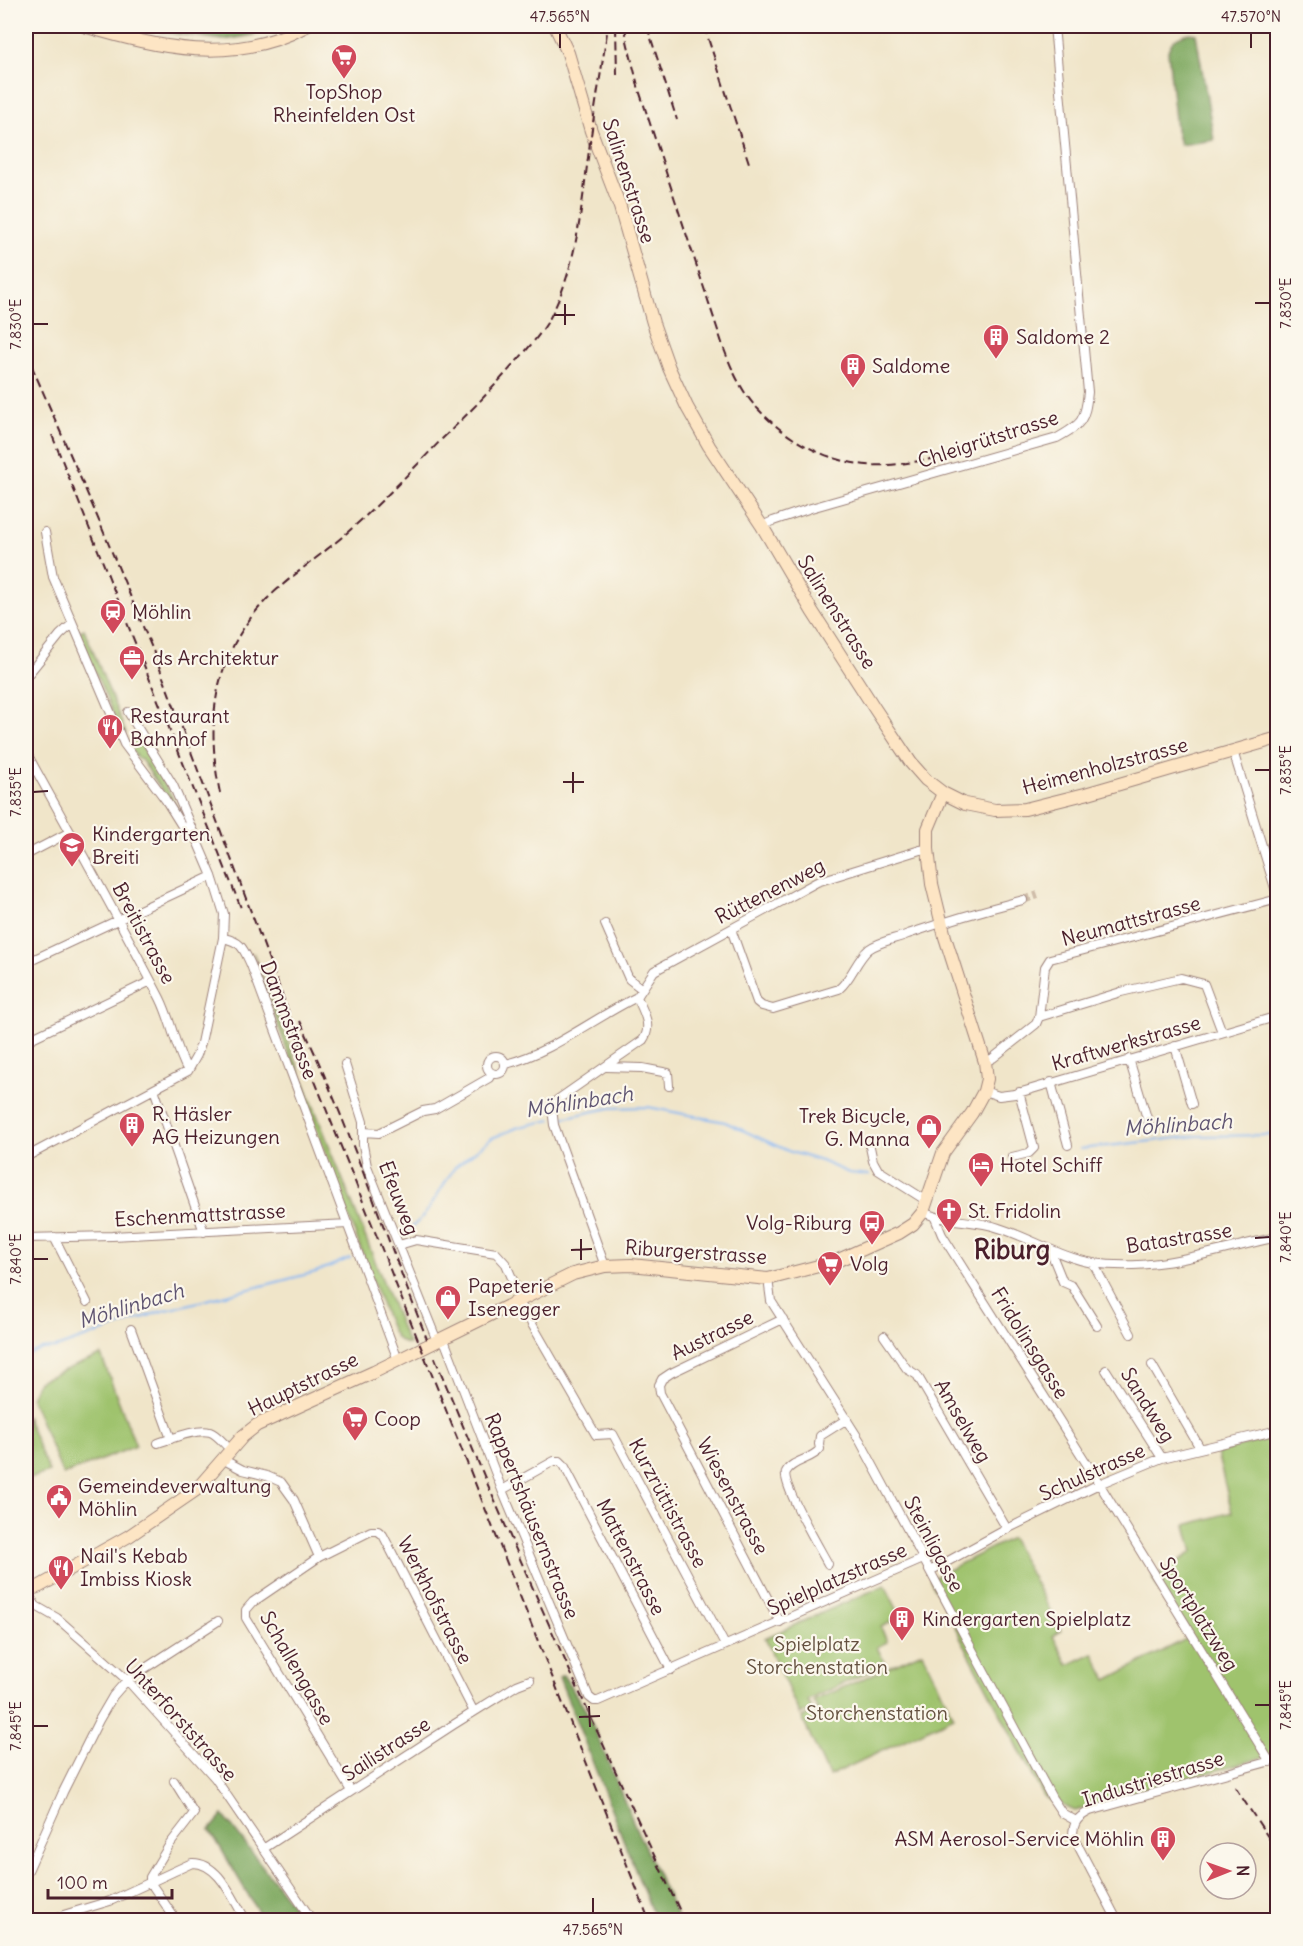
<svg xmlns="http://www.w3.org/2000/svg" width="1303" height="1946" font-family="Delius,sans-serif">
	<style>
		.green { fill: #9fc36d; stroke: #74714c; stroke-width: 1.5 }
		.forest { fill: #7fa960; stroke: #646446; stroke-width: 1.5 }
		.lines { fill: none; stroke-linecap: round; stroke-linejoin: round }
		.stream { stroke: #87b7f3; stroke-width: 2 }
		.street-tunnel { stroke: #cfbda9; stroke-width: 8; stroke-dasharray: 8 4; stroke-linecap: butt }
		.street-casing { stroke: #9d827a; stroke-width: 10 }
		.secondary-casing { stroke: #9d827a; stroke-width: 14 }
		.street { stroke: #fff; stroke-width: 8 }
		.secondary { stroke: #fde5c4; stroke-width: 12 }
		.rail { stroke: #4a1f2b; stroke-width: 2; stroke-dasharray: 9 4.5; stroke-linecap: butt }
		.ticks { fill: none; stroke: #4a1f2b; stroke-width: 2 }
		.labels { text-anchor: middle; stroke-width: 4.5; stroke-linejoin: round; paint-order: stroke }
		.poi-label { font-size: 20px; fill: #4a1f2b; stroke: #fbf7ec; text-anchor: start }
		.street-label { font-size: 20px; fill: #4a1f2b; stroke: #fbf7ec }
		.park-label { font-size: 20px; fill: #64503f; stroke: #fbf7ec }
		.water-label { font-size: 21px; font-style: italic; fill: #5f5471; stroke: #fbf7ec }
		.district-label { font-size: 26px; font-weight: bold; fill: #4a1f2b; stroke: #fbf7ec }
		.neatline { fill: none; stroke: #4a1f2b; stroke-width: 2 }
		.ticks-label { font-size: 15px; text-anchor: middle; fill: #4a1f2b }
	</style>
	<rect width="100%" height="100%" fill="#fbf7ec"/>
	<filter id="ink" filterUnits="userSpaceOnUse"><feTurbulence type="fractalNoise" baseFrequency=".0167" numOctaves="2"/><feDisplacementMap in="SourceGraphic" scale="12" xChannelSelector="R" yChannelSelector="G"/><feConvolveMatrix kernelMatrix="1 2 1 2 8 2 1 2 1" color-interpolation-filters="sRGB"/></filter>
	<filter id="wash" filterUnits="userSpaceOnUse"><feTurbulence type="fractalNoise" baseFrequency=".008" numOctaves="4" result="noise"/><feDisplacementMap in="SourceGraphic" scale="24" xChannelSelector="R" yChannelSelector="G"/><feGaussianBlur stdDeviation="1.35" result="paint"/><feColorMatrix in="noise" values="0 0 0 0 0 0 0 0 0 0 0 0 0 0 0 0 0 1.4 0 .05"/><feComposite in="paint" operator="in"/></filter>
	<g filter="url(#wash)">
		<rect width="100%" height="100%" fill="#f0e5c9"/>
		<!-- green -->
		<path class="green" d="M 84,629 L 126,733 L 122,734 L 78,632 Z
			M 137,737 L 172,797 L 178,814 L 141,759 L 137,758 L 128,744 Z
			M 253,953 L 405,1337 L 409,1344 C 394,1343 392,1330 386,1317 L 279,1028 Z
			M 101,1355 L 136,1446 L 63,1475 L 31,1398 L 38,1381 Z
			M 26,1416 L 49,1472 L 26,1480 Z
			M 1277,1436 L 1277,1753 L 1075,1811 L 1044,1797 L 930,1579 L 1011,1538 L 1061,1631 L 1053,1636 L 1068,1665 L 1093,1653 L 1107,1680 L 1188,1638 L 1152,1578 L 1193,1552 L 1186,1525 L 1232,1512 L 1217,1453 Z
			M 885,1585 L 901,1617 L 881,1627 L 887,1642 L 877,1647 L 885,1664 L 808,1700 L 812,1709 L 800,1715 L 765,1638 Z
			M 922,1652 L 954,1717 L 829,1776 L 802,1718 L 818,1710 L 813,1701 Z"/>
		<!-- forest -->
		<path class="forest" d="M 151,26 L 282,26 L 259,34 L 224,40 L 163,32 Z
			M 1190,33 L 1196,34 L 1214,140 L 1180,145 L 1176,129 L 1168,51 C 1172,38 1178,36 1190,33 Z
			M 563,1675 L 587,1712 L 638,1833 L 679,1920 L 655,1920 L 559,1677 Z
			M 223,1815 L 304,1920 L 263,1920 L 210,1830 Z"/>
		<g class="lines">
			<!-- stream -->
			<path class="stream" d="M 557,1119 L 610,1108 L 648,1107 L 725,1122 L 788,1151 L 821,1161 L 849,1173 L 869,1175
				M 1080,1149 L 1197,1136 L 1278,1135
				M 401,1237 L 424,1216 L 455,1167 L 492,1138 L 519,1127 L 551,1120
				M 26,1355 L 42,1349 L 56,1348 L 159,1312 L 316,1272 L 350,1258"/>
		</g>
	</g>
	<g filter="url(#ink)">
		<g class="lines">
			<!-- street-tunnel -->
			<path class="street-tunnel" d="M 1023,900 L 1038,895"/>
			<!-- street casing -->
			<g class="street-casing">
				<path id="street" d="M 762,526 L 773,521 L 811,508 L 1057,438 C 1082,424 1085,421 1088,392 L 1054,26
					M 45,532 L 53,577 L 124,744 L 165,799 L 185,831 L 192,837 L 196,837
					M 26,677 L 60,635 L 72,624
					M 1233,751 L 1278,898
					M 26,752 C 71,834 117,915 160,998 C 172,1022 175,1048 188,1071
					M 26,855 L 70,832
					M 605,924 L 629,979 L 642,989
					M 731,929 L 757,1002 L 762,1006 L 773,1009 L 839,989 C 852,978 856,960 869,949 C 880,941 896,939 908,934 C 946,921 984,910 1023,900
					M 223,938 C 242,942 243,948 251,965 L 398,1360
					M 26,963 L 212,876
					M 1039,1017 L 1121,992 L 1181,978 L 1204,984 L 1222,1032
					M 1273,1017 L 1278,1030
					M 26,1041 L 151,981
					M 1175,1046 L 1192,1104
					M487 1065a9 9 0 1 1 18 0a9 9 0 1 1-18 0Z
					M 1129,1059 L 1150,1128
					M 985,1062 L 993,1058 L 1036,1024 L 1039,1017 L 1045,967 L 1050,959 L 1278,899
					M 345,1064 L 363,1122 L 363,1145 L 367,1166 L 437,1341
					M 506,1064 C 553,1052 594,1018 637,997
					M 606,1067 L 642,1068 L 668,1073 L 669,1086
					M 1051,1082 L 1068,1145
					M 154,1089 L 204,1232
					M 984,1091 L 999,1096 L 1015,1094 L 1278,1016
					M 363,1132 L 379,1133 L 423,1111 L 435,1109 L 489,1078 L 491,1074
					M 870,1147 L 873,1161 L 878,1170 L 927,1201
					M 26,1157 L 188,1071 L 197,1055 L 201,1043 L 223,938 L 224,914 L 212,876 L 173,785 L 128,712
					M 1012,1157 L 1029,1153 L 1034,1148 L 1019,1092
					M 923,1212 C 946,1223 974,1219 999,1228 C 1031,1238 1059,1257 1093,1263 C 1155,1273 1218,1249 1278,1237
					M 935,1218 L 942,1235 L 1092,1472 L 1270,1762
					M 54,1237 L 87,1302
					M 26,1238 L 112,1236 L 348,1224
					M 399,1245 L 416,1240 L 496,1253 L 506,1264 L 521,1299
					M 1050,1250 L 1063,1282 L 1072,1286 L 1097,1326
					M 1093,1263 L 1131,1334
					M 605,1266 L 554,1125 L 552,1108 L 557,1100 L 643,1040 C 653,1026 643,1011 637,997 L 654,971 L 817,882 L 920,850 L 928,849
					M 768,1279 L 771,1301 L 860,1441 L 1052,1798 L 1062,1813 L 1076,1821
					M 518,1300 L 596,1435 L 613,1434 L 725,1645
					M 131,1329 L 171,1439
					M 884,1336 L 907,1369 L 917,1375 L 1007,1529
					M 443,1337 L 502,1490 L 589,1697 L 594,1701 L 598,1701 L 923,1559
					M 1152,1365 L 1200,1448
					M 1106,1370 L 1162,1458
					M 158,1443 C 171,1439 197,1428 210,1432 C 217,1434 225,1445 231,1450
					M 224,1460 L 243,1470 L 267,1476 L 281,1482 L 294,1500 L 319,1557 L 253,1602 L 246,1610 L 246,1618 L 351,1791
					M 502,1490 L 554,1461 L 560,1461 L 564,1465 L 671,1670
					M 319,1557 L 371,1531 L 378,1531 L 383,1535 L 474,1712
					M 828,1564 C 821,1551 781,1483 786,1472 C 792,1460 812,1460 820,1449 L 819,1444 L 820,1436 L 847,1419
					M 930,1571 L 1007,1529 L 1099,1484 L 1162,1458 L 1278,1430
					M 26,1591 L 36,1606 L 57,1618 L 127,1680 L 215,1778 L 312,1920
					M 780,1622 L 660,1393 L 659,1385 L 662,1379 L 671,1373 L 783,1319
					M 174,1781 L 194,1813 L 170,1844 L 150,1877 L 150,1882 L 176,1920
					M 263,1849 L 453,1725 L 517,1685 L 530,1680
					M 26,1875 L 63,1792 L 99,1720 L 113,1696 L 127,1680 L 218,1621
					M 26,1920 L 30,1920
					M 39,1920 L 47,1920 L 110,1901 L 192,1863 C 219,1862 233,1900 246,1920
					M 1117,1920 L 1073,1836 C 1073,1822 1078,1817 1090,1811 L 1278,1759"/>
			</g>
			<!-- secondary casing -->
			<g class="secondary-casing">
				<path id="secondary" d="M 84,26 C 159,48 233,66 306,26
					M 555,26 L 568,53 L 591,131 L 620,207 L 653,323 L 669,368 L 687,407 L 709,446 L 762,526 L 812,611 L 875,709 L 911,763 L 926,780 L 943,793 L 965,804 L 995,810 L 1025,809 L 1085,794 L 1278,738
					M 26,1591 L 40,1586 L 129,1536 L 196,1490 L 243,1436 L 257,1425 L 374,1372 L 573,1274 L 605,1266 L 631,1265 L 768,1279 L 834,1262 L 899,1233 L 913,1224 L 923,1212 L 943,1153 L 972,1113 L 984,1091 L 987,1079 L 985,1062 L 945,937 L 932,884 L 928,849 L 928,829 L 943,793"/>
			</g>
			<!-- street -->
			<use href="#street" class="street"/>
			<!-- secondary -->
			<use href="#secondary" class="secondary"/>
			<!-- rail -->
			<path class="rail" d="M 616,26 L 617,75
				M 625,26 L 627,41 L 639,90 L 724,349 C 732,370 742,393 758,409 C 786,439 825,461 867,465 C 894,467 922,460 949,456
				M 647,26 L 677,120
				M 704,26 L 749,163
				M 26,353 L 94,509 L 154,653 L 305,1056 L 649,1920
				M 52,435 L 241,908
				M 220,793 C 205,720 214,653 268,598 C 293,574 323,554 349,531 C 382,502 412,470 443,438 C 465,417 486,395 506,373 C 521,356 535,342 547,323 C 580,266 582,194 592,129 C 597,95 603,60 608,26
				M 300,1021 C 349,1125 384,1233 427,1339
				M 435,1358 C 512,1548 598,1734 684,1920
				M 1235,1787 L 1278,1852"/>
		</g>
	</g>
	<!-- ticks -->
	<path class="ticks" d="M 560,33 L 560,48M 1251,33 L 1251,48M 1255,303 L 1270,303M 565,304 L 565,325M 554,315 L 575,315M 33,324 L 48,324M 1255,770 L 1270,770M 573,772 L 573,793M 563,782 L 584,782M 33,792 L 48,791M 1255,1238 L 1270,1237M 581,1239 L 581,1260M 571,1250 L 592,1249M 33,1259 L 48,1259M 1255,1705 L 1270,1705M 589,1706 L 590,1727M 579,1717 L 600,1716M 33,1726 L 48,1726M 593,1898 L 593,1913"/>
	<!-- icons -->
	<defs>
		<g id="supermarket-pin" transform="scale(1.35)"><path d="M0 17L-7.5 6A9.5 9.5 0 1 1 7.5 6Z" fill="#d1495b" stroke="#fbf7ec"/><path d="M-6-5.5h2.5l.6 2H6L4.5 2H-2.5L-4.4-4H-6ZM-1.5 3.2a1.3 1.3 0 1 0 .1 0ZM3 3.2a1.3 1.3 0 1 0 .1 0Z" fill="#fff"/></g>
		<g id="building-pin" transform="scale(1.35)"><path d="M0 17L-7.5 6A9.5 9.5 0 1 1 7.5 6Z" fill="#d1495b" stroke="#fbf7ec"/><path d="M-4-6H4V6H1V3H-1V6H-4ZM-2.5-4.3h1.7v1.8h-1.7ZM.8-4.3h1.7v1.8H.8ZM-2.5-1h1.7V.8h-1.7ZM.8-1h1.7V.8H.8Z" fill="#fff"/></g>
		<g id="station-pin" transform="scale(1.35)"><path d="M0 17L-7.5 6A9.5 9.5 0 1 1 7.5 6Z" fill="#d1495b" stroke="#fbf7ec"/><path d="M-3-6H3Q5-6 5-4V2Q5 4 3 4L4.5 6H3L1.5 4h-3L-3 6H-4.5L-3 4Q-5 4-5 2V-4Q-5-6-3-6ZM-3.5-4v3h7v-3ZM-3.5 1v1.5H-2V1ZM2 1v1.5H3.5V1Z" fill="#fff"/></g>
		<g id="office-pin" transform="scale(1.35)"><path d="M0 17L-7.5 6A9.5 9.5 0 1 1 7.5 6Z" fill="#d1495b" stroke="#fbf7ec"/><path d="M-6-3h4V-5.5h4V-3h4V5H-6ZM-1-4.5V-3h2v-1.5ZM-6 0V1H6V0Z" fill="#fff"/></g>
		<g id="restaurant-pin" transform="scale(1.35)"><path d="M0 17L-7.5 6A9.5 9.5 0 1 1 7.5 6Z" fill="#d1495b" stroke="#fbf7ec"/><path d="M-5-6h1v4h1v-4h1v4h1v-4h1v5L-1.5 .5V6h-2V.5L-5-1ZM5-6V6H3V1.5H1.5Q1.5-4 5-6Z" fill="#fff"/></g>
		<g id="school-pin" transform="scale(1.35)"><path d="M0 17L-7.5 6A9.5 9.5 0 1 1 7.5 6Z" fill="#d1495b" stroke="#fbf7ec"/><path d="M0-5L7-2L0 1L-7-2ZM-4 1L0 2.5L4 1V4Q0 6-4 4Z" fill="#fff"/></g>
		<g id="shop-pin" transform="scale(1.35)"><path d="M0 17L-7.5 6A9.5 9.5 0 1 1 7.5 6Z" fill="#d1495b" stroke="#fbf7ec"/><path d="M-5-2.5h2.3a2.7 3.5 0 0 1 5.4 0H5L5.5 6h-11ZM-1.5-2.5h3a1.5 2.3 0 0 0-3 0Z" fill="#fff"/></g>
		<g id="hotel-pin" transform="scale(1.35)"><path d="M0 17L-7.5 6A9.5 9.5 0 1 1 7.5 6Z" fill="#d1495b" stroke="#fbf7ec"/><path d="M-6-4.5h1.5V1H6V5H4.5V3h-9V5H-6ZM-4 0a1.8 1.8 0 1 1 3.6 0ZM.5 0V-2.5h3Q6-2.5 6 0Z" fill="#fff"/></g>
		<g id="church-pin" transform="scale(1.35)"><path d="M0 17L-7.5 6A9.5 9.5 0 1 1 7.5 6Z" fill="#d1495b" stroke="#fbf7ec"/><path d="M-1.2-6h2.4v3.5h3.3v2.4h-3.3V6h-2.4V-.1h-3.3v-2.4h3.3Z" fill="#fff"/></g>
		<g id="bus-pin" transform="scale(1.35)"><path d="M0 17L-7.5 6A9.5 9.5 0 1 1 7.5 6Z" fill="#d1495b" stroke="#fbf7ec"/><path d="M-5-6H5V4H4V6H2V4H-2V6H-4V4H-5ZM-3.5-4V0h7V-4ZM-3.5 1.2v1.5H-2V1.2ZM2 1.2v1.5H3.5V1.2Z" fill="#fff"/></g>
		<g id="civic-pin" transform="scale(1.35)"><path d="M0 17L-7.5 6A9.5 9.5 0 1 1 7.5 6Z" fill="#d1495b" stroke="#fbf7ec"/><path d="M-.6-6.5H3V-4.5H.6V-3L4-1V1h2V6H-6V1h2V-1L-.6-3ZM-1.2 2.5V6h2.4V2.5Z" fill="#fff"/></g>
	</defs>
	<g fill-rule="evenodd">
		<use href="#supermarket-pin" x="344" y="57"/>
		<use href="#building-pin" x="996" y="337"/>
		<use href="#building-pin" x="853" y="366"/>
		<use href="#station-pin" x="113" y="612"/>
		<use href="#office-pin" x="132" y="658"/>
		<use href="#restaurant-pin" x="110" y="727"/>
		<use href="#school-pin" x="72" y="845"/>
		<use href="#building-pin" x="132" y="1125"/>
		<use href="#shop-pin" x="929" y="1127"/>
		<use href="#hotel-pin" x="981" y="1165"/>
		<use href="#church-pin" x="949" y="1211"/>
		<use href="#bus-pin" x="872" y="1223"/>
		<use href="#supermarket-pin" x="830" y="1264"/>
		<use href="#shop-pin" x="448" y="1298"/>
		<use href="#supermarket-pin" x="355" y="1419"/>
		<use href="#civic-pin" x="59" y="1497"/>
		<use href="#restaurant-pin" x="61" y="1568"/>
		<use href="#building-pin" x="902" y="1619"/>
		<use href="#building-pin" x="1163" y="1839"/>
	</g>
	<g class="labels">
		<!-- poi labels -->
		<g class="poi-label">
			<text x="344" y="99" text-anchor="middle">TopShop<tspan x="344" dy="23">Rheinfelden Ost</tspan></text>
			<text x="1016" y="344">Saldome 2</text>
			<text x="872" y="373">Saldome</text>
			<text x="132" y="619">Möhlin</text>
			<text x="152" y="665">ds Architektur</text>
			<text x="130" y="723">Restaurant<tspan x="130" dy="23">Bahnhof</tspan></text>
			<text x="92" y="841">Kindergarten<tspan x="92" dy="23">Breiti</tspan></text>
			<text x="152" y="1121">R. Häsler<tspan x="152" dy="23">AG Heizungen</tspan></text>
			<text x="910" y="1123" text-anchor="end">Trek Bicycle,<tspan x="910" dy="23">G. Manna</tspan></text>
			<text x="1000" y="1172">Hotel Schiff</text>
			<text x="968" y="1218">St. Fridolin</text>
			<text x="852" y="1230" text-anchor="end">Volg-Riburg</text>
			<text x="850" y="1271">Volg</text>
			<text x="468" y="1293">Papeterie<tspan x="468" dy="23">Isenegger</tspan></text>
			<text x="374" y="1426">Coop</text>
			<text x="78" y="1493">Gemeindeverwaltung<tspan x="78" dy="23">Möhlin</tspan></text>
			<text x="80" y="1563">Nail's Kebab<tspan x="80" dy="23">Imbiss Kiosk</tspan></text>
			<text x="922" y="1626">Kindergarten Spielplatz</text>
			<text x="1144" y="1846" text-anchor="end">ASM Aerosol-Service Möhlin</text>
		</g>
		<!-- street labels -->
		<g class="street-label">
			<text transform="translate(629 181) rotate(72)" y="7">Salinenstrasse</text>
			<text transform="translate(988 439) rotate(-18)" y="7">Chleigrütstrasse</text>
			<text transform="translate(837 612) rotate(58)" y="7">Salinenstrasse</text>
			<text transform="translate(1105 766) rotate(-15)" y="7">Heimenholzstrasse</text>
			<text transform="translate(770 891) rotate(-27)" y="7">Rüttenenweg</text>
			<text transform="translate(1131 921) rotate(-15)" y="7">Neumattstrasse</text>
			<text transform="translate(144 933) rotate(62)" y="7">Breitistrasse</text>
			<text transform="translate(289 1020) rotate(69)" y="7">Dammstrasse</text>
			<text transform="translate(1126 1043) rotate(-16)" y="7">Kraftwerkstrasse</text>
			<text transform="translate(399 1198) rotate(69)" y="7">Efeuweg</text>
			<text transform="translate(200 1215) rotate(-3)" y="7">Eschenmattstrasse</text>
			<text transform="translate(1179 1238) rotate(-9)" y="7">Batastrasse</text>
			<text transform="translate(696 1252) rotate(4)" y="7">Riburgerstrasse</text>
			<text transform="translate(712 1335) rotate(-26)" y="7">Austrasse</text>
			<text transform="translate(1030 1343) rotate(58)" y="7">Fridolinsgasse</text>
			<text transform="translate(303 1384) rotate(-26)" y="7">Hauptstrasse</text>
			<text transform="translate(1148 1405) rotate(58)" y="7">Sandweg</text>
			<text transform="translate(963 1421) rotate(60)" y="7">Amselweg</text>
			<text transform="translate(1092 1472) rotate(-24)" y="7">Schulstrasse</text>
			<text transform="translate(733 1496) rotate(62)" y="7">Wiesenstrasse</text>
			<text transform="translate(668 1503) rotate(62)" y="7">Kurzrüttistrasse</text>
			<text transform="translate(532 1516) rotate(68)" y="7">Rappertshäusernstrasse</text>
			<text transform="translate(934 1544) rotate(62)" y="7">Steinligasse</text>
			<text transform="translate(631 1557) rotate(63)" y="7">Mattenstrasse</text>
			<text transform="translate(837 1579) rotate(-24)" y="7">Spielplatzstrasse</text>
			<text transform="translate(435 1600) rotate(63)" y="7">Werkhofstrasse</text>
			<text transform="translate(1199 1614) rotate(58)" y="7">Sportplatzweg</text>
			<text transform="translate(297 1668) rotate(60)" y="7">Schallengasse</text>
			<text transform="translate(181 1720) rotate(48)" y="7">Unterforststrasse</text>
			<text transform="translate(386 1749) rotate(-33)" y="7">Sailistrasse</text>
			<text transform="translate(1153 1779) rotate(-17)" y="7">Industriestrasse</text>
		</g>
		<!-- park labels -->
		<g class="park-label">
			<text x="817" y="1651">Spielplatz<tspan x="817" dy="23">Storchenstation</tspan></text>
			<text x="877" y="1720">Storchenstation</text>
		</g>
		<!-- water labels -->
		<g class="water-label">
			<text transform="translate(579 1102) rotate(-9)" y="7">Möhlinbach</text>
			<text transform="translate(1178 1125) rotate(-4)" y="7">Möhlinbach</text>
			<text transform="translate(131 1306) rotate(-17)" y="7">Möhlinbach</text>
		</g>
		<!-- district labels -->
		<g class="district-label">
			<text x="1012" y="1259">Riburg</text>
		</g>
	</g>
	<!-- margin -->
	<rect width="1303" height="1946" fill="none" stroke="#fbf7ec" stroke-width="66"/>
	<!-- north arrow -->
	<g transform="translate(1228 1871) rotate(89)"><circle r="28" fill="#fbf7ec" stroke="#b4a19f" stroke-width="1.5"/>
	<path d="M0-4.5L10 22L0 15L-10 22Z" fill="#d1495b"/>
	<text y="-9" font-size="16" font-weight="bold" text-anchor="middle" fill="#4a1f2b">N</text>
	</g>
	<!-- scale -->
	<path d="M48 1889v9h124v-9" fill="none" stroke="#4a1f2b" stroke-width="3"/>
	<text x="57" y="1889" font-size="18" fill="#4a1f2b" stroke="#fbf7ec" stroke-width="4.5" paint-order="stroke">100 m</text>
	<rect x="33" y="33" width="1237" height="1880" class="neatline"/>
	<g class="ticks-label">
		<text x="560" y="22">47.565°N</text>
		<text x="1251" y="22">47.570°N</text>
		<text transform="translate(1286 303) rotate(-90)" y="5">7.830°E</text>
		<text transform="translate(16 324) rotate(-90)" y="5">7.830°E</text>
		<text transform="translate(1286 770) rotate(-90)" y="5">7.835°E</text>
		<text transform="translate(16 792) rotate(-90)" y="5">7.835°E</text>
		<text transform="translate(1286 1237) rotate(-90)" y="5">7.840°E</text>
		<text transform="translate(16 1259) rotate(-90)" y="5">7.840°E</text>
		<text transform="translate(1286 1705) rotate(-90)" y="5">7.845°E</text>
		<text transform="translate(16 1726) rotate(-90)" y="5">7.845°E</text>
		<text x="593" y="1935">47.565°N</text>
	</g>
</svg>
